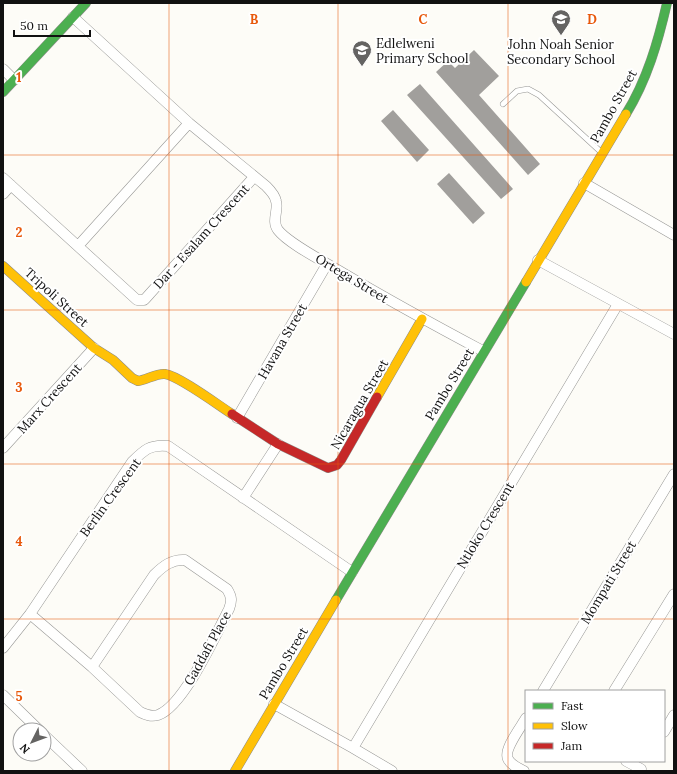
<svg xmlns="http://www.w3.org/2000/svg" width="677" height="774" font-family="Lora,serif">
	<style>
		.building { fill: #a19f9c }
		.lines { fill: none; stroke-linecap: round; stroke-linejoin: round }
		.lane-casing { stroke: #979795; stroke-width: 6 }
		.street-casing { stroke: #979795; stroke-width: 11 }
		.fast-casing { stroke: #8e8d8b; stroke-width: 10 }
		.slow-casing { stroke: #8e8d8b; stroke-width: 10 }
		.jam-casing { stroke: #8e8d8b; stroke-width: 10 }
		.lane { stroke: #fffffe; stroke-width: 5 }
		.street { stroke: #fffffe; stroke-width: 10 }
		.fast { stroke: #4caf50; stroke-width: 9 }
		.slow { stroke: #ffc107; stroke-width: 9 }
		.jam { stroke: #c62828; stroke-width: 9 }
		.grid { fill: none; stroke: #e8590c; stroke-width: 1; stroke-opacity: 0.55 }
		.labels { text-anchor: middle; stroke-width: 4; stroke-linejoin: round; paint-order: stroke }
		.poi-label { font-size: 13px; fill: #111; stroke: #fff; text-anchor: start }
		.street-label { font-size: 13px; fill: #111; stroke: #fff }
		.grid-label { font-size: 13px; text-anchor: middle; font-weight: bold; fill: #e8590c; stroke: #fff; stroke-width: 4; stroke-linejoin: round; paint-order: stroke }
	</style>
	<rect width="100%" height="100%" fill="#fdfcf7"/>
	<!-- building -->
	<path class="building" d="M 474,50 L 499,76 L 479,95 L 540,164 L 528,175 L 436,72 L 448,61 L 455,68 Z
		M 420,84 L 513,189 L 501,199 L 407,95 Z
		M 393,110 L 429,150 L 417,162 L 381,121 Z
		M 449,173 L 485,213 L 473,224 L 437,184 Z"/>
	<g class="lines">
		<!-- lane casing -->
		<g class="lane-casing">
			<path id="lane" d="M 503,104 L 517,91 L 528,89 L 539,95 L 601,152"/>
		</g>
		<!-- street casing -->
		<g class="street-casing">
			<path id="street" d="M 73,17 L 189,123 L 266,186 C 270,190 275,195 276,201 C 279,210 271,221 278,230 C 288,243 321,260 336,269 C 385,298 434,325 483,351
				M 3,69 L 14,80
				M 3,178 L 137,300 L 144,300 L 146,298 L 254,177
				M 584,183 L 674,235
				M 3,194 L 11,185
				M 78,246 L 189,123
				M 538,260 L 674,334
				M 237,418 L 327,264
				M 3,448 L 94,348
				M 243,498 L 278,444
				M 30,614 L 92,667 L 140,712 C 146,715 151,717 158,715 C 184,706 216,634 229,609 C 232,601 232,597 227,589 L 185,560 C 172,559 163,566 154,575 L 92,667
				M 3,648 L 30,614 L 132,462 C 144,450 150,444 168,446 L 352,572
				M 543,691 L 674,474
				M 614,691 L 674,594
				M 3,695 L 39,730
				M 274,704 L 353,748 L 392,771
				M 664,732 L 674,715
				M 44,735 L 82,771
				M 353,748 L 618,304
				M 626,761 L 641,769
				M 524,771 C 518,768 511,765 508,759 C 503,750 521,727 526,718"/>
		</g>
		<!-- fast casing -->
		<g class="fast-casing">
			<path id="fast" d="M 3,92 L 86,3
				M 626,114 C 647,80 658,42 667,3
				M 336,600 L 526,282"/>
		</g>
		<!-- slow casing -->
		<g class="slow-casing">
			<path id="slow" d="M 3,266 L 94,348 L 113,360 L 132,378 L 138,381 C 146,380 157,373 165,374 C 179,376 218,405 232,414
				M 526,282 L 626,114
				M 377,397 L 422,319
				M 235,771 L 336,600"/>
		</g>
		<!-- jam casing -->
		<g class="jam-casing">
			<path id="jam" d="M 232,414 L 278,444 L 328,468 L 337,465 L 341,460 L 377,397"/>
		</g>
		<!-- lane -->
		<use href="#lane" class="lane"/>
		<!-- street -->
		<use href="#street" class="street"/>
		<!-- fast -->
		<use href="#fast" class="fast"/>
		<!-- slow -->
		<use href="#slow" class="slow"/>
		<!-- jam -->
		<use href="#jam" class="jam"/>
	</g>
	<!-- grid -->
	<path class="grid" d="M 169,3 L 169,771M 338,3 L 338,771M 508,3 L 508,771M 3,155 L 674,155M 3,310 L 674,310M 3,464 L 674,464M 3,619 L 674,619"/>
	<!-- icons -->
	<defs>
		<g id="school-pin" transform="scale(1)"><path d="M0 17L-7.5 6A9.5 9.5 0 1 1 7.5 6Z" fill="#646362" stroke="#fff"/><path d="M0-5L7-2L0 1L-7-2ZM-4 1L0 2.5L4 1V4Q0 6-4 4Z" fill="#fff"/></g>
	</defs>
	<g fill-rule="evenodd">
		<use href="#school-pin" x="561" y="19"/>
		<use href="#school-pin" x="362" y="50"/>
	</g>
	<g class="labels">
		<!-- poi labels -->
		<g class="poi-label">
			<text x="376" y="48">Edlelweni<tspan x="376" dy="15">Primary School</tspan></text>
			<text x="561" y="49" text-anchor="middle">John Noah Senior<tspan x="561" dy="15">Secondary School</tspan></text>
		</g>
		<!-- street labels -->
		<g class="street-label">
			<text transform="translate(613 106) rotate(-61)" y="5">Pambo Street</text>
			<text transform="translate(201 236) rotate(-48)" y="5">Dar - Esalam Crescent</text>
			<text transform="translate(352 278) rotate(31)" y="5">Ortega Street</text>
			<text transform="translate(57 297) rotate(42)" y="5">Tripoli Street</text>
			<text transform="translate(282 341) rotate(-60)" y="5">Havana Street</text>
			<text transform="translate(449 384) rotate(-59)" y="5">Pambo Street</text>
			<text transform="translate(49 398) rotate(-48)" y="5">Marx Crescent</text>
			<text transform="translate(359 404) rotate(-60)" y="5">Nicaragua Street</text>
			<text transform="translate(110 497) rotate(-54)" y="5">Berlin Crescent</text>
			<text transform="translate(485 525) rotate(-59)" y="5">Ntloko Crescent</text>
			<text transform="translate(608 582) rotate(-59)" y="5">Mompati Street</text>
			<text transform="translate(207 648) rotate(-61)" y="5">Gaddafi Place</text>
			<text transform="translate(283 663) rotate(-59)" y="5">Pambo Street</text>
		</g>
	</g>
	<g class="grid-label">
		<text x="254" y="24">B</text>
		<text x="423" y="24">C</text>
		<text x="592" y="24">D</text>
		<text x="19" y="82">1</text>
		<text x="19" y="237">2</text>
		<text x="19" y="392">3</text>
		<text x="19" y="546">4</text>
		<text x="19" y="701">5</text>
	</g>
	<!-- border -->
	<rect width="677" height="774" fill="none" stroke="#111111" stroke-width="8"/>
	<!-- legend -->
	<rect x="525" y="690" width="140" height="72" fill="#ffffff" stroke="#a0a0a0"/>
	<rect x="533" y="703" width="20" height="6" fill="#4caf50" stroke="#a0a0a0"/>
	<text x="561" y="710" font-size="12" fill="#111111">Fast</text>
	<rect x="533" y="723" width="20" height="6" fill="#ffc107" stroke="#a0a0a0"/>
	<text x="561" y="730" font-size="12" fill="#111111">Slow</text>
	<rect x="533" y="743" width="20" height="6" fill="#c62828" stroke="#a0a0a0"/>
	<text x="561" y="750" font-size="12" fill="#111111">Jam</text>
	<!-- north arrow -->
	<g transform="translate(32 742) rotate(228)"><circle r="19" fill="#ffffff" stroke="#a0a0a0"/>
	<path d="M0-3L7 15L0 10L-7 15Z" fill="#646362"/>
	<text y="-6" font-size="11" font-weight="bold" text-anchor="middle" fill="#111111">N</text>
	</g>
	<!-- scale -->
	<path d="M14 30v6h76v-6" fill="none" stroke="#111111" stroke-width="2"/>
	<text x="20" y="30" font-size="12" fill="#111111" stroke="#ffffff" stroke-width="3" paint-order="stroke">50 m</text>
</svg>
